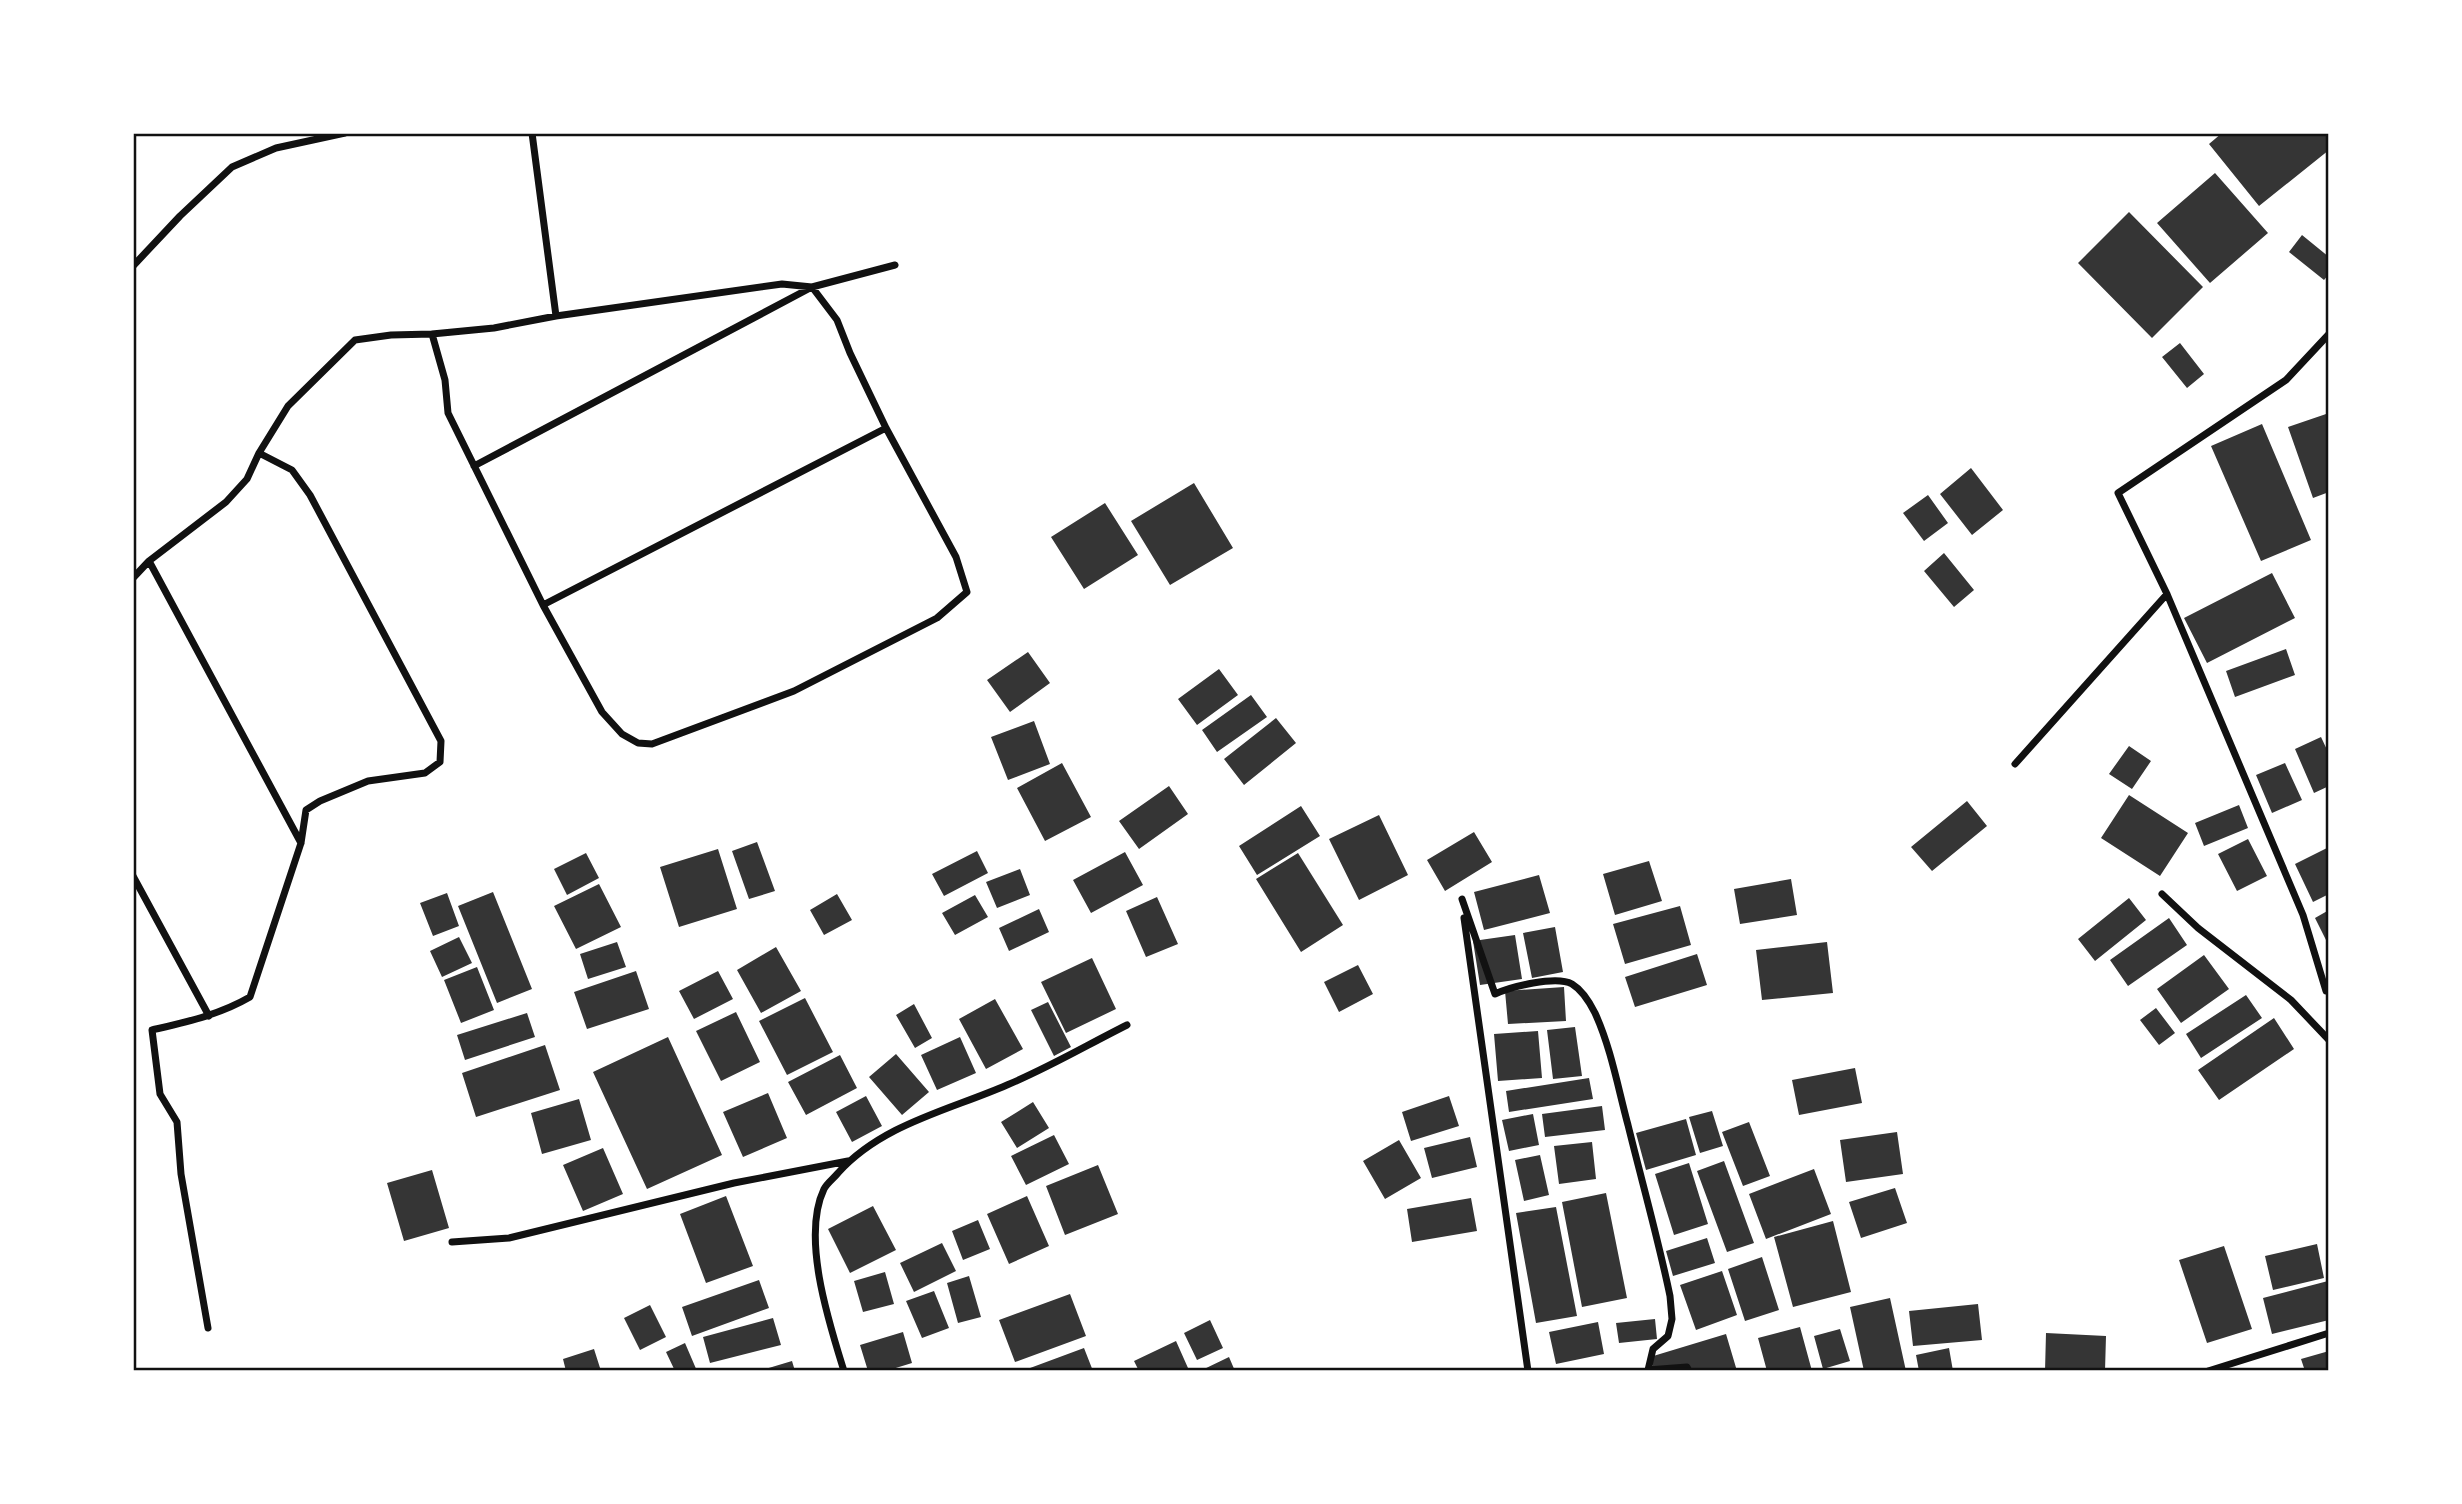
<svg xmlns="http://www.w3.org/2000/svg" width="2462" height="1504" font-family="'Work Sans',sans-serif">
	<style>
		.building { fill: #353535 }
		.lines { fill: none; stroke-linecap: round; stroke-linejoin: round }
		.minor { stroke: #111; stroke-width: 7 }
		.neatline { fill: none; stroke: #111; stroke-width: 2.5 }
	</style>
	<rect width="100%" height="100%" fill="#fff"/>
	<!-- building -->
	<path class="building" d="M 2222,133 L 2329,133 L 2329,150 L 2259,206 L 2209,144 Z
		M 2215,173 L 2268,233 L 2210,283 L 2157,223 Z
		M 2129,212 L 2203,287 L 2152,338 L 2078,263 Z
		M 2302,235 L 2329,257 L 2329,274 L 2324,280 L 2289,252 Z
		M 2180,343 L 2204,374 L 2187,388 L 2162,357 Z
		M 2329,413 L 2329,492 L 2313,498 L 2288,427 Z
		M 2262,424 L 2311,540 L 2261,561 L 2211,446 Z
		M 1971,468 L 2003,510 L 1972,535 L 1940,494 Z
		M 1194,483 L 1233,548 L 1170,585 L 1131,521 Z
		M 1928,495 L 1948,523 L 1924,541 L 1903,513 Z
		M 1105,503 L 1138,555 L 1084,589 L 1051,537 Z
		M 1944,553 L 1974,590 L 1954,607 L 1924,571 Z
		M 2272,573 L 2295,618 L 2207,663 L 2184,618 Z
		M 2286,649 L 2295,675 L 2235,697 L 2226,671 Z
		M 1028,652 L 1050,683 L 1010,712 L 987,680 Z
		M 1219,669 L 1238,695 L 1197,725 L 1178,699 Z
		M 1251,695 L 1267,717 L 1217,752 L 1202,730 Z
		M 1276,718 L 1296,743 L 1244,785 L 1224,759 Z
		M 1034,721 L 1050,764 L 1008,780 L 991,737 Z
		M 2321,737 L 2329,754 L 2329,786 L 2314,793 L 2295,749 Z
		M 2129,746 L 2151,761 L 2132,789 L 2109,774 Z
		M 1062,763 L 1091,817 L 1045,841 L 1017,788 Z
		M 2285,763 L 2302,800 L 2272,813 L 2256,775 Z
		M 1169,786 L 1188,814 L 1139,849 L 1119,821 Z
		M 2129,795 L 2188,833 L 2160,876 L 2101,838 Z
		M 1967,801 L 1987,826 L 1932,871 L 1911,847 Z
		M 2239,805 L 2248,828 L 2204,846 L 2195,823 Z
		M 1301,806 L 1320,836 L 1257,875 L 1239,846 Z
		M 1379,815 L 1408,875 L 1359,900 L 1329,839 Z
		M 1474,832 L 1492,862 L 1445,891 L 1427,860 Z
		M 2248,839 L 2267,876 L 2237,891 L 2218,854 Z
		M 757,842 L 775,891 L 749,899 L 732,851 Z
		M 2329,847 L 2329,894 L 2313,902 L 2295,864 Z
		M 718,849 L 737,909 L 679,927 L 660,867 Z
		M 977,851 L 988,873 L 944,896 L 932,874 Z
		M 1125,852 L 1143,885 L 1091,913 L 1073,880 Z
		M 586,853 L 599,878 L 567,895 L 554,869 Z
		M 1298,853 L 1343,925 L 1301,952 L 1256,879 Z
		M 1649,861 L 1662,901 L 1615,915 L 1603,874 Z
		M 1020,869 L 1030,895 L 997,908 L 986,882 Z
		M 1539,875 L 1550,913 L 1484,930 L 1474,892 Z
		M 1791,879 L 1797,915 L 1740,924 L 1734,889 Z
		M 599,884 L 621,927 L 576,949 L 554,906 Z
		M 493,892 L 532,989 L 497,1003 L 458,906 Z
		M 447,893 L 459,926 L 433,936 L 420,903 Z
		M 837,894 L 852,920 L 824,935 L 810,910 Z
		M 975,895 L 988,917 L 955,935 L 942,913 Z
		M 1157,897 L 1178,944 L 1146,957 L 1126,911 Z
		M 2129,898 L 2146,920 L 2095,961 L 2078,939 Z
		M 1680,906 L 1691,945 L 1625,964 L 1613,924 Z
		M 1039,909 L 1049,932 L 1009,951 L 999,928 Z
		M 2329,910 L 2329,946 L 2315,918 Z
		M 2169,918 L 2187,945 L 2128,986 L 2110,960 Z
		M 1555,927 L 1563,972 L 1532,978 L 1523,933 Z
		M 1515,935 L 1522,979 L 1480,985 L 1473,941 Z
		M 459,937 L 472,963 L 442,977 L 430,951 Z
		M 617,942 L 626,967 L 588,979 L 580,954 Z
		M 1827,942 L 1833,993 L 1762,1000 L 1756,950 Z
		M 776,947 L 801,991 L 761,1013 L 737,970 Z
		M 1697,954 L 1707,985 L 1635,1007 L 1625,977 Z
		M 2204,955 L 2229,989 L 2181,1023 L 2157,989 Z
		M 1092,958 L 1116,1009 L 1066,1033 L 1041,982 Z
		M 1358,965 L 1373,994 L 1339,1012 L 1324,982 Z
		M 477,967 L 494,1010 L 461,1023 L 444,980 Z
		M 636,971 L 649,1009 L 587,1029 L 574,992 Z
		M 718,971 L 733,999 L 694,1019 L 679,991 Z
		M 1564,987 L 1566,1021 L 1508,1024 L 1505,991 Z
		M 2246,995 L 2262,1018 L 2201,1058 L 2186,1034 Z
		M 805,998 L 833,1052 L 787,1075 L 759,1021 Z
		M 995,999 L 1023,1049 L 986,1069 L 959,1019 Z
		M 1048,1002 L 1071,1047 L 1054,1056 L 1031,1010 Z
		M 914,1004 L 932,1038 L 915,1048 L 896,1015 Z
		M 2156,1008 L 2175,1033 L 2159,1045 L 2140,1020 Z
		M 736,1012 L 760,1062 L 721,1081 L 696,1031 Z
		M 527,1013 L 535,1037 L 465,1060 L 457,1035 Z
		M 2274,1018 L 2294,1049 L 2219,1100 L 2198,1070 Z
		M 1575,1027 L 1582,1076 L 1553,1079 L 1547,1030 Z
		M 1538,1031 L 1542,1078 L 1498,1081 L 1494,1034 Z
		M 668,1037 L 722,1155 L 647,1189 L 593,1072 Z
		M 960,1037 L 976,1073 L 937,1090 L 921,1055 Z
		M 545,1045 L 560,1090 L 476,1117 L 462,1073 Z
		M 896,1054 L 929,1092 L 902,1115 L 869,1077 Z
		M 840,1055 L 857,1088 L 806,1115 L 788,1082 Z
		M 1855,1068 L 1862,1103 L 1799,1115 L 1792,1080 Z
		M 1589,1078 L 1593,1099 L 1509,1112 L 1506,1091 Z
		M 768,1093 L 787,1138 L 743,1157 L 723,1112 Z
		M 866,1096 L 882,1126 L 852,1142 L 836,1112 Z
		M 1449,1096 L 1459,1126 L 1411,1141 L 1402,1112 Z
		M 579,1099 L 591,1140 L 542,1154 L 531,1113 Z
		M 1033,1102 L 1049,1128 L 1017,1148 L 1001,1122 Z
		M 1602,1106 L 1605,1130 L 1545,1137 L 1542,1114 Z
		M 1712,1111 L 1723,1146 L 1700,1153 L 1689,1117 Z
		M 1533,1114 L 1539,1145 L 1509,1151 L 1502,1120 Z
		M 1686,1119 L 1696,1155 L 1646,1170 L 1636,1133 Z
		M 1749,1122 L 1770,1176 L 1743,1186 L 1722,1132 Z
		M 1897,1132 L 1903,1174 L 1846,1182 L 1840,1140 Z
		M 1054,1135 L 1069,1164 L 1026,1185 L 1011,1156 Z
		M 1470,1137 L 1477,1167 L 1432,1178 L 1424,1148 Z
		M 1399,1140 L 1421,1178 L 1385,1199 L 1363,1161 Z
		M 1592,1142 L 1596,1179 L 1559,1184 L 1554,1146 Z
		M 603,1148 L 623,1194 L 583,1211 L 563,1165 Z
		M 1540,1155 L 1549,1195 L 1524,1201 L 1515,1160 Z
		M 1724,1161 L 1754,1243 L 1727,1252 L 1697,1171 Z
		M 1689,1163 L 1708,1224 L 1674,1235 L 1655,1174 Z
		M 1098,1165 L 1118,1214 L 1065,1235 L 1046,1186 Z
		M 1814,1169 L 1831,1214 L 1766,1239 L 1749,1194 Z
		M 432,1170 L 449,1228 L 404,1241 L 387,1183 Z
		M 1895,1188 L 1907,1223 L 1861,1238 L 1849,1202 Z
		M 1606,1193 L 1627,1298 L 1582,1307 L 1562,1202 Z
		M 726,1196 L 753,1266 L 706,1283 L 680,1214 Z
		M 1027,1196 L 1049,1246 L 1009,1264 L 987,1214 Z
		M 1471,1198 L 1477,1231 L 1412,1242 L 1407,1209 Z
		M 873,1206 L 896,1250 L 850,1273 L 828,1229 Z
		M 1556,1207 L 1577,1316 L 1536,1323 L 1516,1213 Z
		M 978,1220 L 990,1249 L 963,1260 L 952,1231 Z
		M 1833,1221 L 1851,1292 L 1793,1307 L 1774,1237 Z
		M 1707,1238 L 1715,1263 L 1673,1276 L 1666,1251 Z
		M 942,1243 L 956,1271 L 914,1292 L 900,1263 Z
		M 2317,1244 L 2324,1278 L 2273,1290 L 2265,1256 Z
		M 2224,1246 L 2252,1329 L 2207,1343 L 2179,1260 Z
		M 1762,1257 L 1779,1310 L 1745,1321 L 1728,1269 Z
		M 1722,1271 L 1737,1315 L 1696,1330 L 1680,1285 Z
		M 885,1272 L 894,1304 L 863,1312 L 854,1281 Z
		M 969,1276 L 981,1317 L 958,1323 L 947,1283 Z
		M 759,1280 L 769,1308 L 692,1336 L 682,1307 Z
		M 2328,1281 L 2329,1320 L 2272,1334 L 2263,1298 Z
		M 934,1291 L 949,1328 L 922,1338 L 906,1301 Z
		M 1070,1294 L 1086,1336 L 1015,1362 L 999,1320 Z
		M 1890,1298 L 1906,1371 L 1864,1371 L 1850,1307 Z
		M 1978,1304 L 1982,1340 L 1913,1346 L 1909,1311 Z
		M 650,1305 L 666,1337 L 640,1350 L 624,1318 Z
		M 773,1318 L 781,1345 L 710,1363 L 703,1337 Z
		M 1655,1319 L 1657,1339 L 1619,1343 L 1616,1323 Z
		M 1210,1320 L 1223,1348 L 1197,1360 L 1184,1333 Z
		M 1598,1322 L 1604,1354 L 1556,1364 L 1549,1332 Z
		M 1800,1327 L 1812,1371 L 1767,1371 L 1758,1338 Z
		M 1840,1329 L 1850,1361 L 1823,1369 L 1814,1336 Z
		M 903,1332 L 912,1363 L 886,1371 L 868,1371 L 860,1345 Z
		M 2046,1333 L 2106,1336 L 2105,1371 L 2045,1371 Z
		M 1726,1334 L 1737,1371 L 1654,1371 L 1650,1357 Z
		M 1176,1341 L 1188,1368 L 1180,1371 L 1139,1371 L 1134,1361 Z
		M 685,1343 L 697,1371 L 675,1371 L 666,1352 Z
		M 1084,1348 L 1093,1371 L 1022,1371 Z
		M 1949,1348 L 1953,1371 L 1919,1371 L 1916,1355 Z
		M 594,1349 L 601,1371 L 566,1371 L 563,1359 Z
		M 2329,1351 L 2329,1371 L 2305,1371 L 2301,1359 Z
		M 1229,1357 L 1235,1371 L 1200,1371 Z
		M 792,1361 L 795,1371 L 762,1371 L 762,1370 Z"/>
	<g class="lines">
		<!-- minor -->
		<path class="minor" d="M 532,133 L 556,316
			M 133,266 L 180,216 L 232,167 L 276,148 L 345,133
			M 782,284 L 812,287 L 837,320 L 850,353 L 886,428 L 956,557 L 967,592 L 937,618 L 794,691 L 652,744 L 638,743 L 622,734 L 602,712 L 543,605 L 448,413 L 445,380 L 432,334 L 494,328 L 556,316 Z
			M 259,453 L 288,406 L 355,340 L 391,335 L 432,334
			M 474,466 L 812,287 L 895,265
			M 149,561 L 301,843
			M 133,578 L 149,561 L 226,502 L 247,479 L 259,453 L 292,470 L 310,495 L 441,741 L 440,762 L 425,773 L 368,781 L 320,801 L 306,810 L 301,843 L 250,997 C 219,1015 186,1022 152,1030 L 160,1094 L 177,1122 L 181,1174 L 208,1328
			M 543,605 L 886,428
			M 2015,764 L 2167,594
			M 133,876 L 209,1016
			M 2162,894 L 2198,928 L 2291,1000 L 2329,1040
			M 1462,899 L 1495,994 C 1510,987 1556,975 1572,984 C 1582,990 1590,1003 1595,1013 C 1611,1048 1618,1088 1628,1125 C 1642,1182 1658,1238 1670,1296 L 1672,1319 L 1668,1336 L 1653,1349 L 1648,1370 L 1687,1367 L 1689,1371
			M 1464,918 L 1528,1371
			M 2326,991 L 2303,915 L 2167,594 L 2118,493 L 2286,380 L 2329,334
			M 452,1242 L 509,1238 L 734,1183 L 848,1161
			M 844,1371 C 829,1323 801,1237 824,1189 C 827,1183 834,1178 838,1173 C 882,1124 950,1110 1007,1085 C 1048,1068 1087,1045 1127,1025
			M 2208,1371 L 2329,1333"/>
	</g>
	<!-- border -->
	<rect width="2462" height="1504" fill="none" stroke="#ffffff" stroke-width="270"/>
	<rect x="135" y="135" width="2192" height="1234" class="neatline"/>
</svg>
